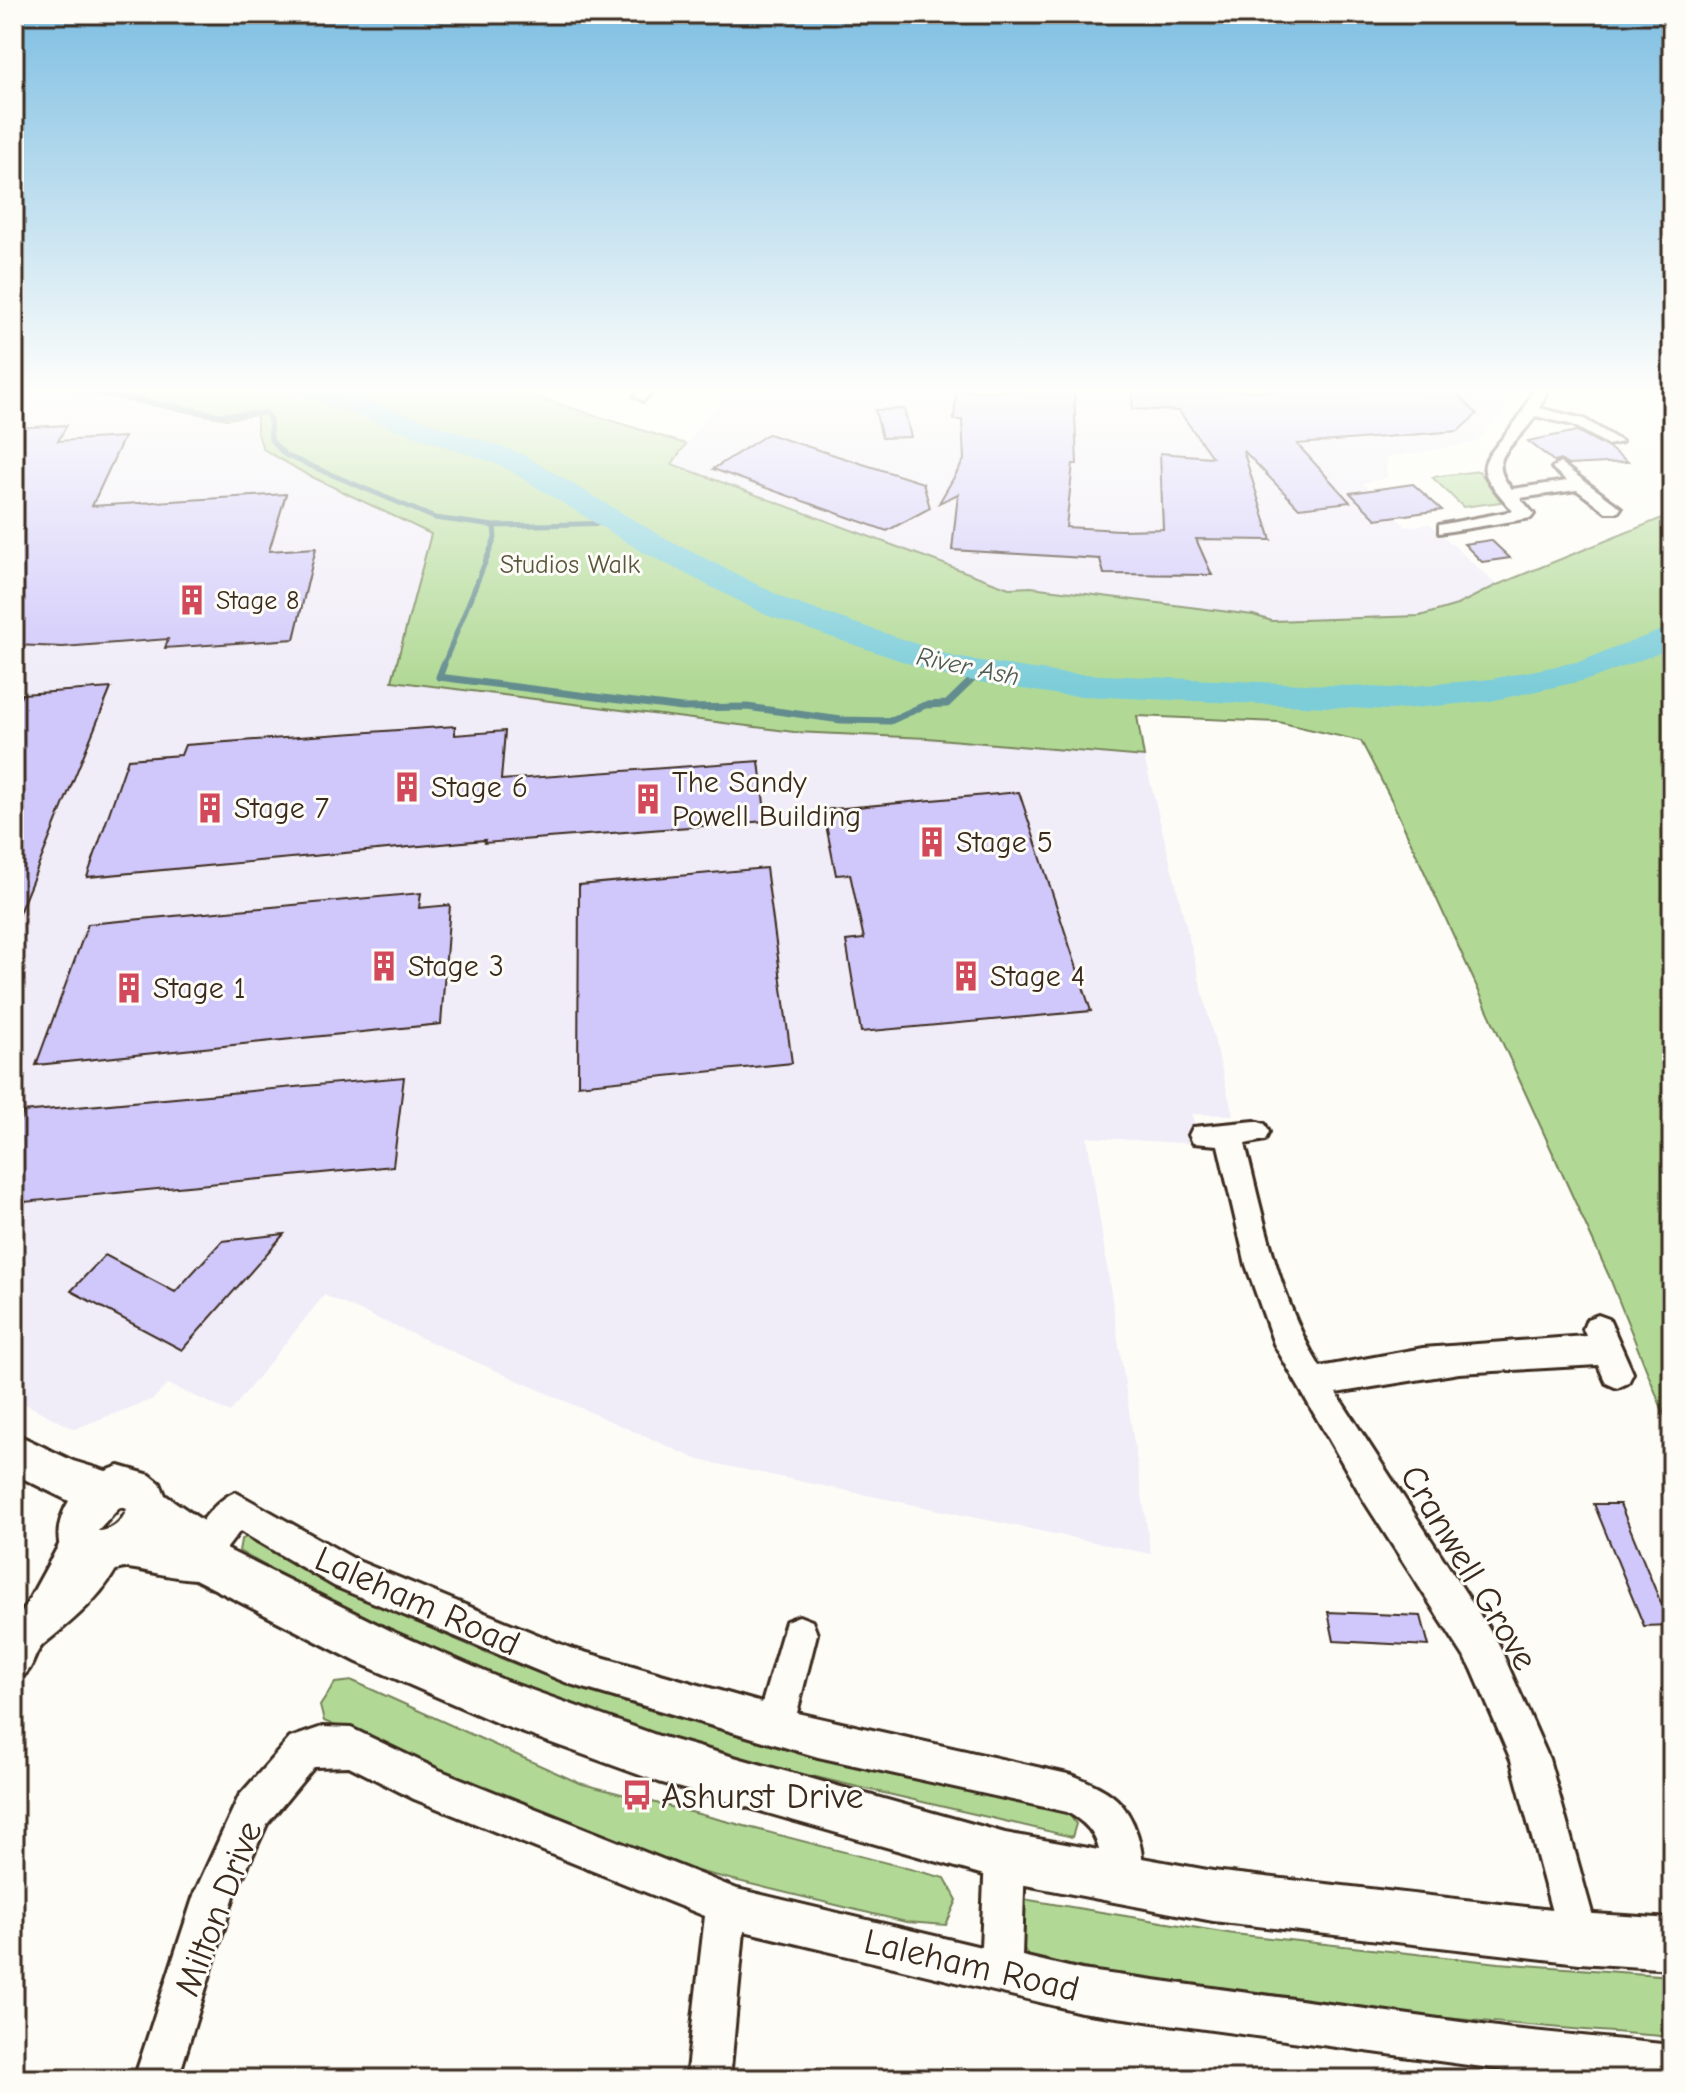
<svg xmlns="http://www.w3.org/2000/svg" width="1686" height="2093" font-family="'Comic Neue',sans-serif">
	<style>
		.built { fill: #f0ecf8 }
		.green { fill: #b1d995; stroke: #76825a; stroke-width: 2 }
		.lines { fill: none; stroke-linecap: round; stroke-linejoin: round }
		.stream-far1 { stroke: #638c8e; stroke-width: 5 }
		.stream { stroke: #638c8e; stroke-width: 7 }
		.river { fill: #7dcdd9; fill-rule: evenodd }
		.building { fill: #d0c8fb; stroke: #3b2a1e; stroke-width: 2 }
		.minor-casing { stroke: #3b2a1e; stroke-width: 6 }
		.major-casing { stroke: #3b2a1e; stroke-width: 6 }
		.minor { fill: #fdfcf7; fill-rule: evenodd }
		.major { fill: #fdfcf7; fill-rule: evenodd }
		.labels { text-anchor: middle; stroke-width: 6; stroke-linejoin: round; paint-order: stroke }
		.far-park-label { font-size: 26px; fill: #58563c; stroke: #fdfcf7 }
		.far-poi-label { font-size: 26px; fill: #3b2a1e; stroke: #fdfcf7; text-anchor: start }
		.far-water-label { font-size: 26px; font-style: italic; fill: #4f5b56; stroke: #fdfcf7 }
		.poi-label { font-size: 30px; fill: #3b2a1e; stroke: #fdfcf7; text-anchor: start }
		.near-street-label { font-size: 36px; fill: #3b2a1e; stroke: #fdfcf7 }
		.near-poi-label { font-size: 36px; fill: #3b2a1e; stroke: #fdfcf7; text-anchor: start }
	</style>
	<rect width="100%" height="100%" fill="#fdfcf7"/>
	<filter id="ink" filterUnits="userSpaceOnUse"><feTurbulence type="fractalNoise" baseFrequency=".0125" numOctaves="2"/><feDisplacementMap in="SourceGraphic" scale="16" xChannelSelector="R" yChannelSelector="G"/><feConvolveMatrix kernelMatrix="1 2 1 2 8 2 1 2 1" color-interpolation-filters="sRGB"/></filter>
	<g filter="url(#ink)">
		<!-- built -->
		<path class="built" d="M 14,391 L 72,391 L 227,419 L 257,415 L 257,431 L 264,449 L 306,474 L 431,535 L 392,681 L 794,732 L 927,738 L 1144,757 L 1233,1115 L 1192,1114 L 1198,1144 L 1087,1137 L 1151,1554 L 699,1460 L 324,1295 L 230,1412 L 168,1384 L 153,1399 L 74,1429 L 14,1398 Z
			M 729,391 L 1511,391 L 1514,397 L 1476,442 L 1386,458 L 1387,478 L 1363,483 L 1406,527 L 1430,524 L 1497,585 L 1457,605 L 1420,616 L 1272,621 L 1253,615 L 1031,587 L 1009,588 L 671,463 Z"/>
		<!-- green -->
		<path class="green" d="M 72,391 L 518,391 L 686,444 L 672,464 L 1009,588 L 1031,587 L 1253,615 L 1272,621 L 1420,616 L 1457,605 L 1497,585 L 1672,514 L 1672,1434 L 1609,1276 L 1392,801 L 1361,741 L 1278,722 L 1137,716 L 1144,757 L 927,738 L 794,732 L 392,681 L 431,534 L 306,474 L 263,449 L 257,431 L 257,415 L 227,419 Z
			M 1479,471 L 1501,502 L 1463,507 L 1432,477 Z
			M 250,1535 C 363,1601 483,1657 608,1697 C 757,1746 913,1775 1066,1810 L 1076,1824 L 1072,1837 C 937,1804 799,1776 666,1738 C 516,1695 373,1629 239,1551 L 241,1540 Z
			M 353,1681 L 579,1783 L 945,1878 L 957,1900 L 946,1925 L 906,1922 L 656,1861 L 613,1846 L 324,1721 L 320,1706 L 335,1683 Z
			M 1023,1899 L 1234,1934 L 1499,1963 L 1672,1976 L 1672,2037 C 1456,2019 1240,2005 1028,1956 L 1017,1936 Z"/>
		<g class="lines">
			<!-- stream-far1 -->
			<path class="stream-far1" d="M 89,391 L 221,415 L 266,413 L 270,419 L 271,440 L 285,455 L 435,518 L 494,526 L 617,523
				M 443,666 L 495,538 L 494,526"/>
			<!-- stream -->
			<path class="stream" d="M 444,664 L 439,677 L 682,708 L 747,707 L 841,720 L 890,721 L 925,705 L 947,704 L 980,672"/>
			<!-- river -->
			<path class="river" d="M 299,391 L 339,391 L 522,454 L 663,537 L 790,601 L 955,657 L 1060,673 L 1391,688 L 1491,679 L 1581,661 L 1672,626 L 1672,648 L 1591,679 L 1491,701 L 1391,710 L 1060,695 L 949,677 L 766,615 L 641,551 L 502,466 L 303,397 Z"/>
		</g>
		<!-- building -->
		<path class="building" d="M 956,391 L 1074,391 L 1077,464 L 1073,464 L 1066,527 L 1120,530 L 1163,529 L 1160,453 L 1212,457 L 1179,411 L 1132,409 L 1133,391 L 1455,391 L 1477,414 L 1458,431 L 1297,444 L 1350,502 L 1299,508 L 1243,450 L 1271,540 L 1196,539 L 1212,575 L 1104,574 L 1100,559 L 952,550 L 958,494 L 939,503 L 964,460 L 962,420 L 954,420 Z
			M 904,409 L 911,437 L 882,438 L 875,410 Z
			M 67,425 L 58,441 L 124,437 L 92,506 L 286,494 L 269,551 L 316,548 L 294,639 L 165,648 L 168,639 L 63,647 L 14,645 L 14,428 Z
			M 1577,431 L 1609,448 L 1628,462 L 1568,465 L 1560,460 L 1555,462 L 1528,441 Z
			M 768,434 L 923,483 L 930,508 L 887,531 L 713,469 Z
			M 1413,484 L 1442,510 L 1376,519 L 1350,493 Z
			M 1491,540 L 1510,558 L 1482,562 L 1464,544 Z
			M 111,688 L 15,923 L 14,923 L 14,710 L 22,694 Z
			M 455,726 L 455,735 L 505,731 L 501,780 L 759,761 L 766,821 L 484,843 L 485,840 L 87,877 L 128,759 L 181,755 L 185,745 Z
			M 1019,792 L 1091,1011 L 861,1032 L 846,941 L 864,939 L 850,874 L 836,875 L 823,810 Z
			M 766,868 L 792,1063 L 578,1085 L 579,885 Z
			M 421,893 L 419,908 L 450,905 L 441,1024 L 36,1065 L 88,924 Z
			M 404,1077 L 393,1166 L 14,1203 L 14,1137 L 23,1112 Z
			M 284,1234 L 182,1350 L 71,1291 L 105,1255 L 175,1292 L 222,1241 Z
			M 1594,1504 L 1620,1504 L 1670,1625 L 1644,1626 Z
			M 1328,1612 L 1421,1616 L 1429,1646 L 1334,1641 Z"/>
		<g class="lines">
			<!-- minor casing -->
			<g class="minor-casing">
				<path id="minor" d="M 639,391 L 654,391 L 643,401 L 635,396 Z
					M 1533,391 L 1548,391 L 1539,408 L 1584,419 L 1622,442 L 1608,445 L 1573,425 L 1535,416 C 1519,445 1482,456 1512,489 L 1567,481 L 1552,468 L 1560,463 L 1621,508 L 1618,512 L 1606,512 L 1577,490 L 1520,498 L 1534,514 L 1531,518 L 1439,533 L 1439,525 L 1513,511 C 1472,463 1478,470 1514,424 C 1522,415 1527,402 1533,391 Z
					M 1255,1121 L 1265,1124 L 1269,1132 L 1265,1140 L 1245,1144 C 1264,1220 1279,1299 1320,1367 L 1423,1348 L 1586,1336 L 1583,1329 L 1587,1319 L 1598,1315 L 1609,1319 L 1633,1373 L 1628,1383 L 1617,1388 L 1606,1383 L 1598,1365 L 1459,1373 L 1336,1393 L 1498,1643 L 1549,1759 L 1599,1938 L 1593,1952 L 1579,1958 L 1565,1952 L 1559,1938 L 1511,1760 L 1472,1669 L 1366,1504 L 1274,1344 L 1246,1265 L 1218,1145 L 1193,1143 L 1189,1135 L 1193,1127 Z
					M 235,1492 L 358,1561 L 570,1648 L 762,1703 L 786,1621 L 799,1616 L 812,1621 L 817,1634 L 797,1713 L 1072,1775 C 1089,1782 1109,1790 1121,1804 C 1140,1826 1149,1869 1138,1895 L 1124,1901 L 1110,1895 C 1094,1857 1110,1836 1067,1812 L 818,1757 L 570,1684 L 334,1586 L 240,1531 L 210,1570 L 198,1575 L 186,1570 L 181,1558 C 190,1535 212,1502 235,1492 Z
					M 79,1525 L 91,1530 L 96,1541 L 107,1536 L 119,1541 L 124,1553 C 109,1591 75,1619 45,1643 C 30,1655 37,1672 14,1681 L 14,1627 L 67,1530 Z
					M 322,1727 L 351,1728 L 439,1770 L 737,1889 L 981,1947 L 985,1857 L 991,1843 L 1005,1837 L 1019,1843 L 1025,1857 L 1022,1956 L 1081,1970 L 1512,2029 L 1672,2045 L 1672,2079 L 1588,2079 L 1512,2071 L 1081,2012 L 744,1931 L 730,2079 L 686,2079 L 705,1916 L 414,1799 L 349,1766 L 314,1767 L 267,1824 L 234,1896 L 178,2079 L 134,2079 L 195,1892 L 239,1796 L 290,1738 Z"/>
			</g>
			<!-- major casing -->
			<g class="major-casing">
				<path id="major" d="M 14,1433 L 73,1461 L 106,1471 L 119,1466 L 150,1475 L 160,1483 L 165,1495 L 206,1523 L 214,1543 L 389,1630 L 506,1681 L 659,1736 L 1005,1833 L 1213,1871 L 1579,1913 L 1672,1919 L 1672,1969 L 1579,1963 L 1213,1921 L 1005,1881 L 659,1782 L 502,1725 L 357,1662 L 195,1579 C 171,1578 151,1571 128,1568 C 118,1567 108,1575 98,1574 C 55,1570 50,1532 69,1501 L 14,1474 ZM 120,1507 L 127,1509 C 122,1522 112,1531 98,1531 Z"/>
			</g>
			<!-- minor -->
			<use href="#minor" class="minor"/>
			<!-- major -->
			<use href="#major" class="major"/>
		</g>
	</g>
	<!-- sky -->
	<linearGradient id="sky" x2="0" y2="1"><stop stop-color="#7dbee2"/><stop offset="0.57" stop-color="#fefefb"/><stop offset="1" stop-color="#fefefb" stop-opacity="0"/></linearGradient>
	<rect width="1686" height="684" fill="url(#sky)"/>
	<!-- icons -->
	<defs>
		<g id="building-bare" transform="scale(2.4)"><path d="M-4-6H4V6H1V3H-1V6H-4ZM-2.5-4.3h1.7v1.8h-1.7ZM.8-4.3h1.7v1.8H.8ZM-2.5-1h1.7V.8h-1.7ZM.8-1h1.7V.8H.8Z" fill="#d1495b" stroke="#fdfcf7" stroke-width="2.5" paint-order="stroke"/></g>
		<g id="bus-bare" transform="scale(2.4)"><path d="M-5-6H5V4H4V6H2V4H-2V6H-4V4H-5ZM-3.5-4V0h7V-4ZM-3.5 1.2v1.5H-2V1.2ZM2 1.2v1.5H3.5V1.2Z" fill="#d1495b" stroke="#fdfcf7" stroke-width="2.5" paint-order="stroke"/></g>
	</defs>
	<g fill-rule="evenodd">
		<use href="#building-bare" x="192" y="600"/>
		<use href="#building-bare" x="407" y="787"/>
		<use href="#building-bare" x="648" y="799"/>
		<use href="#building-bare" x="210" y="808"/>
		<use href="#building-bare" x="932" y="842"/>
		<use href="#building-bare" x="384" y="966"/>
		<use href="#building-bare" x="966" y="976"/>
		<use href="#building-bare" x="129" y="988"/>
		<use href="#bus-bare" x="637" y="1795"/>
	</g>
	<g class="labels">
		<!-- far-park labels -->
		<g class="far-park-label">
			<text x="570" y="573">Studios Walk</text>
		</g>
		<!-- far-poi labels -->
		<g class="far-poi-label">
			<text x="216" y="609">Stage 8</text>
		</g>
		<!-- far-water labels -->
		<g class="far-water-label">
			<text transform="translate(968 666) rotate(12)" y="9">River Ash</text>
		</g>
		<!-- poi labels -->
		<g class="poi-label">
			<text x="672" y="792">The Sandy<tspan x="672" dy="34">Powell Building</tspan></text>
			<text x="431" y="797">Stage 6</text>
			<text x="234" y="818">Stage 7</text>
			<text x="956" y="852">Stage 5</text>
			<text x="408" y="976">Stage 3</text>
			<text x="990" y="986">Stage 4</text>
			<text x="153" y="998">Stage 1</text>
		</g>
		<!-- near-street labels -->
		<g class="near-street-label">
			<text transform="translate(1470 1567) rotate(59)" y="13">Cranwell Grove</text>
			<text transform="translate(418 1600) rotate(24)" y="13">Laleham Road</text>
			<text transform="translate(217 1908) rotate(-69)" y="13">Milton Drive</text>
			<text transform="translate(972 1964) rotate(13)" y="13">Laleham Road</text>
		</g>
		<!-- near-poi labels -->
		<g class="near-poi-label">
			<text x="661" y="1808">Ashurst Drive</text>
		</g>
	</g>
	<!-- margin -->
	<rect width="1686" height="2093" fill="none" stroke="#fdfcf7" stroke-width="48"/>
	<rect x="24" y="24" width="1638" height="2045" fill="none" stroke="#3b2a1e" stroke-width="3" filter="url(#ink)"/>
</svg>
